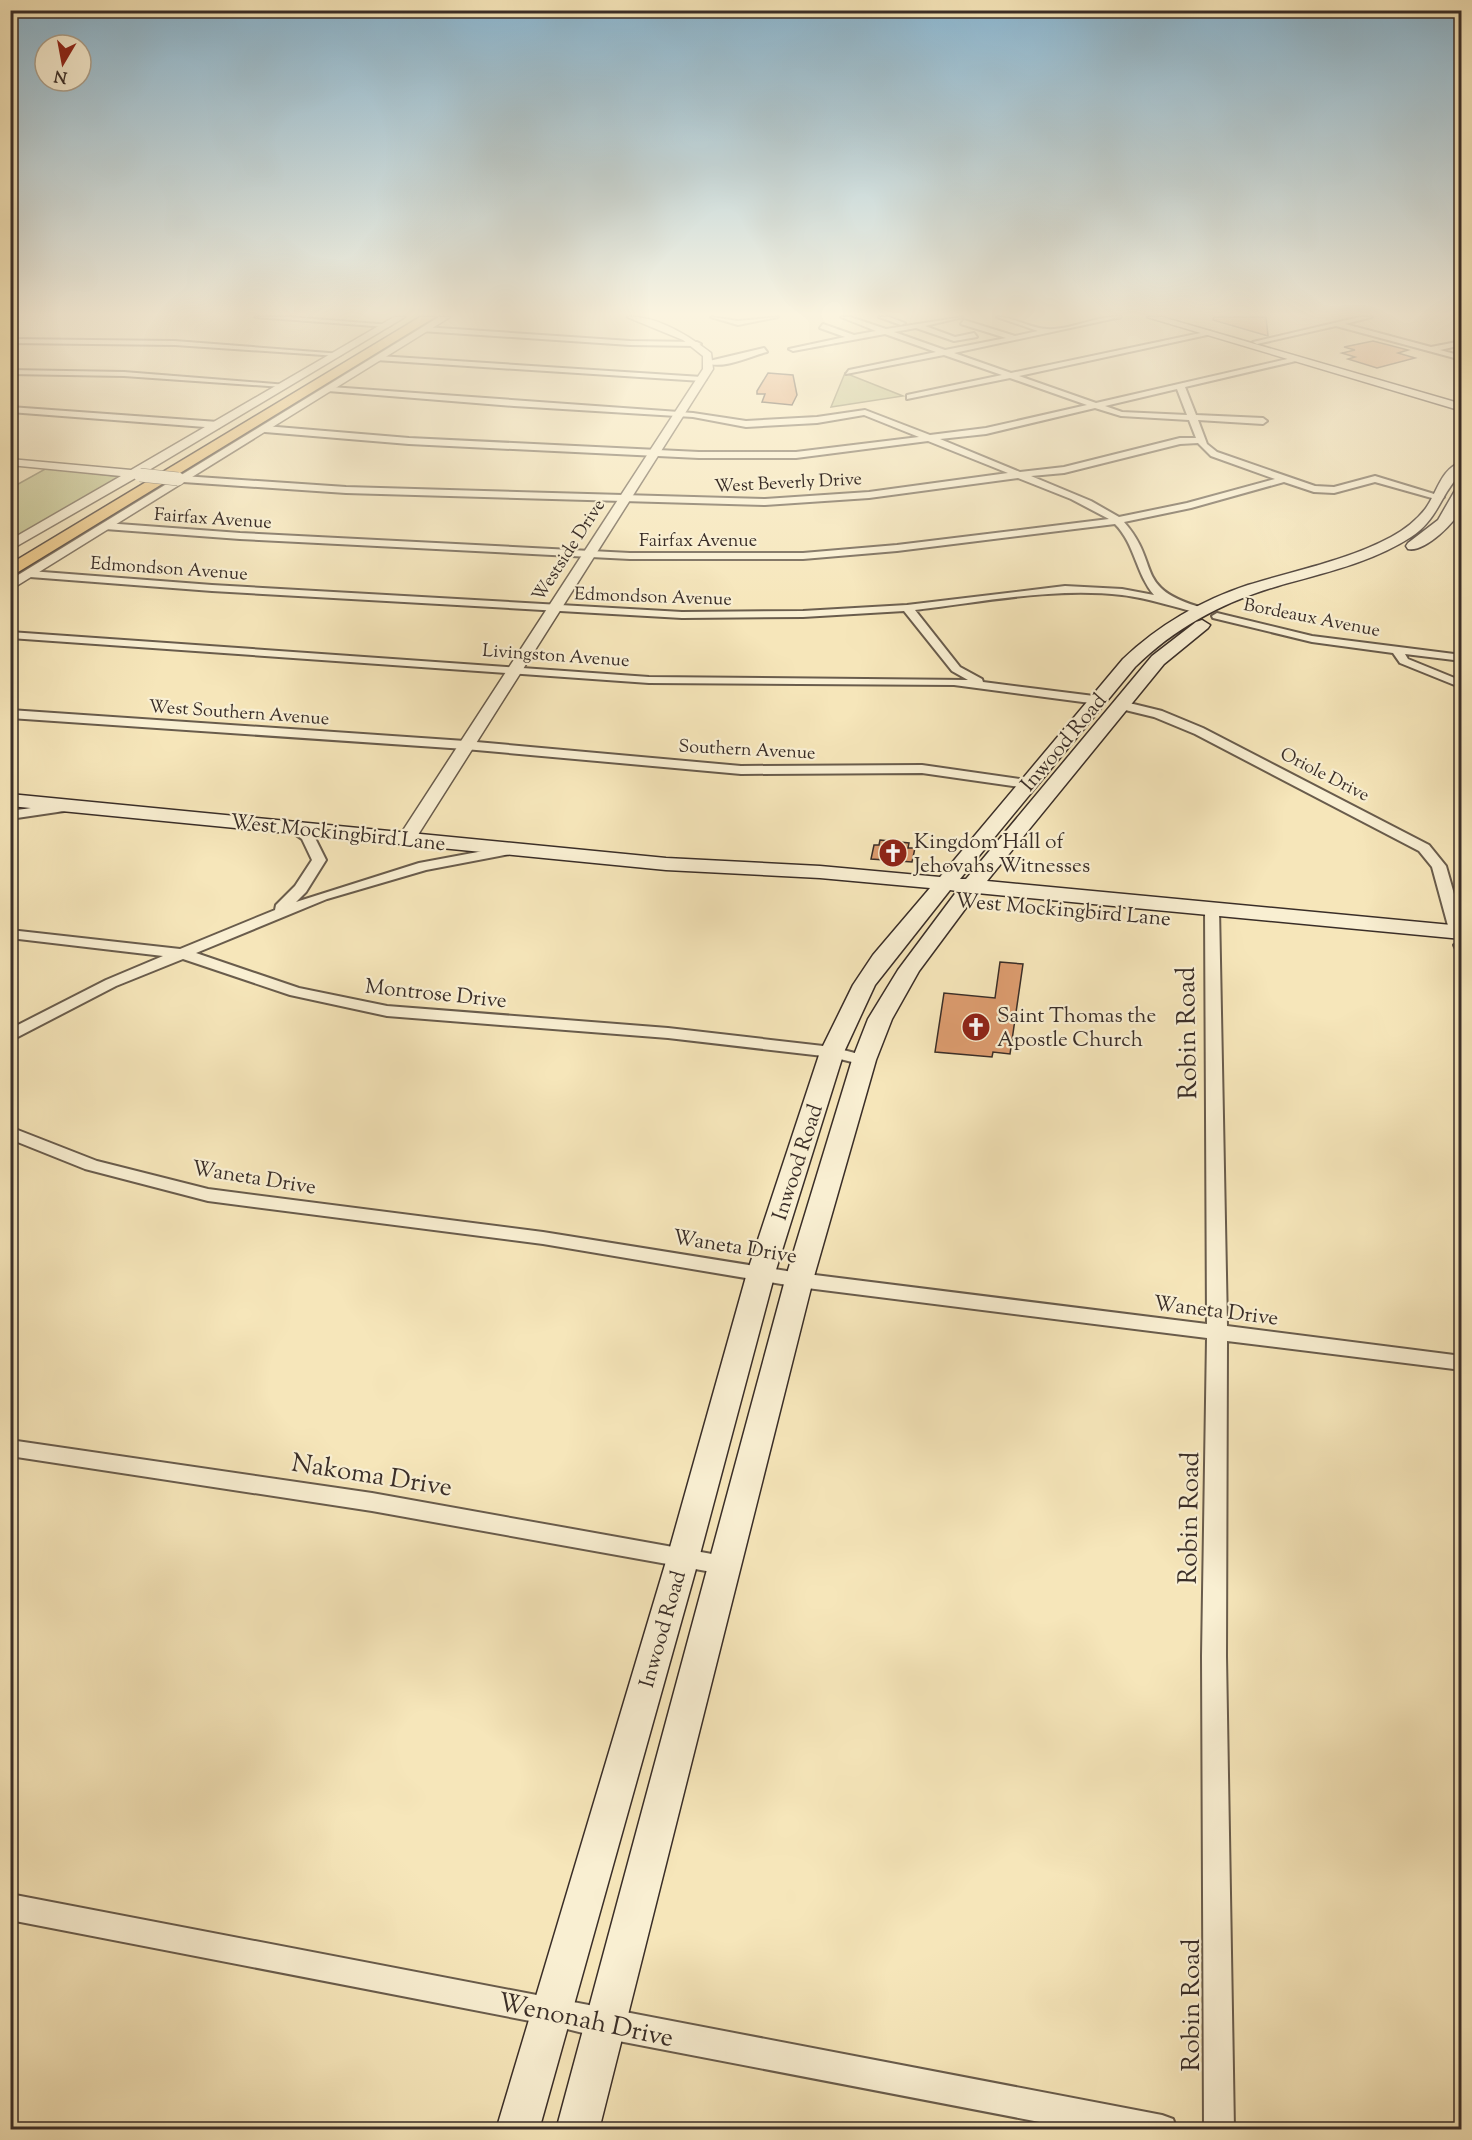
<svg xmlns="http://www.w3.org/2000/svg" width="1472" height="2140" font-family="'Sorts Mill Goudy',serif">
	<style>
		.green { fill: #c1c48c; stroke: #7e795a; stroke-width: 1.5 }
		.building { fill: #dc9c6f; stroke: #3a2e28; stroke-width: 1.5 }
		.lines { fill: none; stroke-linecap: round; stroke-linejoin: round }
		.minor-casing { stroke: #695c4c; stroke-width: 4 }
		.tertiary-casing { stroke: #695c4c; stroke-width: 3 }
		.secondary-casing { stroke: #3a2e28; stroke-width: 3 }
		.motorway-casing { stroke: #3a2e28; stroke-width: 3 }
		.minor { fill: #f9efd2; fill-rule: evenodd }
		.tertiary { fill: #f9efd2; fill-rule: evenodd }
		.secondary { fill: #f9efd2; fill-rule: evenodd }
		.motorway { fill: #ebc37d; fill-rule: evenodd }
		.tertiary-bridge-casing { stroke: #695c4c; stroke-width: 14; stroke-linecap: butt }
		.tertiary-bridge { stroke: #f9efd2; stroke-width: 13 }
		.labels { text-anchor: middle; stroke-width: 4.5; stroke-linejoin: round; paint-order: stroke }
		.far-street-label { font-size: 18px; fill: #3a2e28; stroke: #f9efd2 }
		.street-label { font-size: 21px; fill: #3a2e28; stroke: #f9efd2 }
		.poi-label { font-size: 21px; fill: #3a2e28; stroke: #f9efd2; text-anchor: start }
		.near-street-label { font-size: 26px; fill: #3a2e28; stroke: #f9efd2 }
	</style>
	<rect width="100%" height="100%" fill="#f6e6ba"/>
	<filter id="stains"><feTurbulence type="fractalNoise" baseFrequency=".00333" numOctaves="4"/><feColorMatrix values="0 0 0 0 .2 0 0 0 0 .09 0 0 0 0 .02 0 0 0 .5 -.17"/></filter>
	<radialGradient id="worn" r=".72"><stop offset=".6" stop-color="#630" stop-opacity="0"/><stop offset="1" stop-color="#630" stop-opacity=".3"/></radialGradient>
	<!-- green -->
	<path class="green" d="M 845,373 L 903,396 L 831,407 Z
		M 47,468 L 123,477 L 11,542 L 11,488 Z"/>
	<!-- building -->
	<path class="building" d="M 1214,317 L 1266,317 L 1268,336 L 1213,320 Z
		M 1373,341 L 1408,350 L 1398,353 L 1415,358 L 1377,368 L 1348,359 L 1355,357 L 1342,353 L 1355,350 L 1344,347 Z
		M 768,373 L 793,375 L 797,395 L 792,405 L 762,402 L 765,394 L 757,394 L 757,391 Z
		M 880,840 L 909,843 L 908,848 L 915,848 L 912,862 L 871,859 L 874,845 L 879,845 Z
		M 1000,962 L 1023,964 L 1010,1054 L 993,1052 L 992,1057 L 935,1052 L 944,993 L 995,998 Z"/>
	<g class="lines">
		<!-- minor casing -->
		<g class="minor-casing">
			<path id="minor" d="M 255,317 L 289,317 L 391,325 L 387,327 Z
				M 711,317 L 738,321 L 778,317 L 738,325 Z
				M 841,317 L 850,317 L 886,329 L 963,317 L 925,326 L 955,337 L 974,333 L 977,337 L 954,341 L 916,328 L 894,332 L 945,350 L 1006,338 L 961,324 L 964,320 L 1015,336 L 1038,331 L 997,317 C 1014,317 1029,328 1047,329 C 1070,331 1096,315 1121,317 L 954,353 L 1011,373 L 1210,331 L 1207,335 L 1019,376 L 1096,403 L 1296,357 L 1296,361 L 1185,387 L 1196,415 L 1263,418 L 1267,421 L 1263,424 L 1198,420 L 1207,444 L 1217,452 L 1315,486 L 1334,487 L 1375,476 L 1444,497 L 1439,500 L 1375,482 L 1334,493 L 1314,492 L 1284,482 L 1191,508 L 1124,522 C 1162,565 1132,588 1203,608 L 1203,612 L 1199,613 C 1173,607 1149,598 1122,595 C 1054,587 983,602 915,610 L 960,667 L 982,679 L 983,682 L 1102,697 L 1102,703 L 1098,704 L 954,685 L 649,683 L 10,638 L 10,632 L 649,677 L 968,680 L 952,671 L 904,611 L 803,617 L 682,618 L 212,591 L 30,577 L 25,574 L 30,571 L 212,585 L 682,612 L 803,611 L 907,605 L 1065,586 L 1122,589 L 1154,595 C 1136,574 1135,544 1115,524 L 897,551 L 803,559 L 630,559 L 240,539 L 105,529 L 100,526 L 105,523 L 240,533 L 630,553 L 803,553 L 897,545 L 1109,519 L 1071,499 L 1018,478 L 869,498 L 765,505 L 346,493 L 183,482 L 178,479 L 183,476 L 346,487 L 765,499 L 869,492 L 1008,473 L 928,441 L 796,458 L 699,458 L 409,444 L 265,432 L 261,429 L 265,426 L 409,438 L 699,452 L 796,452 L 919,437 L 864,415 L 817,423 L 746,427 L 693,417 L 514,406 L 328,391 L 331,387 L 693,413 L 746,421 L 817,417 L 865,410 L 930,435 L 986,428 L 1087,405 L 1010,378 L 907,399 L 907,395 L 1002,375 L 944,355 L 846,374 L 849,370 L 936,352 L 885,334 L 793,351 L 789,349 L 845,337 L 820,328 L 823,324 L 854,335 L 876,331 ZM 1177,389 L 1187,415 L 1122,412 L 1105,406 ZM 1095,408 L 1121,416 L 1189,420 L 1196,438 L 1180,438 L 1064,467 L 1020,472 L 940,439 L 986,434 ZM 1198,443 L 1211,456 L 1275,479 L 1187,503 L 1119,517 L 1091,501 L 1031,476 L 1064,473 L 1180,444 Z
				M 879,317 L 889,317 L 905,323 L 901,325 Z
				M 1360,317 L 1372,317 L 1345,324 L 1431,347 L 1462,341 L 1462,345 L 1440,350 L 1462,356 L 1462,360 L 1336,326 L 1257,344 L 1253,342 Z
				M 424,327 L 630,341 L 697,342 L 701,344 L 697,346 L 630,345 L 421,331 Z
				M 10,339 L 175,341 L 342,354 L 338,356 L 175,345 L 10,343 Z
				M 764,348 L 767,352 C 750,356 721,371 705,362 Z
				M 379,356 L 702,377 L 706,379 L 702,381 L 376,360 Z
				M 10,370 L 124,372 L 287,385 L 283,387 L 124,376 L 10,374 Z
				M 10,407 L 218,422 L 222,425 L 218,428 L 10,412 Z
				M 1217,613 L 1312,636 L 1462,655 L 1462,661 L 1405,654 L 1408,659 L 1462,681 L 1462,688 L 1400,663 L 1393,653 L 1312,642 L 1213,618 L 1212,616 Z
				M 1121,701 L 1162,711 L 1203,728 L 1429,845 L 1446,866 L 1462,922 L 1462,936 L 1452,936 L 1450,933 L 1432,867 L 1419,851 L 1195,734 L 1154,717 L 1117,708 L 1117,702 Z
				M 10,710 L 465,741 L 741,766 L 922,765 L 1027,780 L 1033,784 L 1027,788 L 922,773 L 741,774 L 465,749 L 10,718 Z
				M 66,803 L 73,807 L 71,810 L 10,819 L 10,811 Z
				M 292,823 L 313,834 L 326,860 L 306,892 L 296,902 L 419,863 L 515,845 L 522,849 L 515,853 L 426,870 L 327,899 L 196,953 L 299,988 L 387,1006 L 668,1028 L 832,1047 L 870,1057 L 872,1060 L 864,1065 L 832,1057 L 668,1038 L 387,1016 L 290,995 L 183,959 L 116,986 L 10,1041 L 10,1029 L 106,980 L 163,956 L 10,938 L 10,930 L 180,949 L 275,910 L 276,905 L 295,886 L 312,860 L 302,839 L 285,827 Z
				M 1212,904 L 1219,908 L 1227,1326 L 1462,1356 L 1462,1370 L 1227,1341 L 1226,1656 L 1234,2130 L 1204,2130 L 1202,1656 L 1207,1338 L 799,1287 L 543,1244 L 208,1201 L 85,1169 L 10,1139 L 10,1127 L 97,1161 L 208,1189 L 543,1232 L 799,1273 L 1207,1324 L 1205,908 Z
				M 1461,941 L 1462,941 L 1462,952 L 1457,951 L 1454,945 Z
				M 10,1440 L 372,1493 L 723,1556 L 731,1558 L 734,1565 L 731,1572 L 723,1574 L 372,1511 L 10,1456 Z
				M 10,1894 L 1162,2115 L 1173,2119 L 1177,2130 L 1081,2130 L 603,2038 L 551,2025 L 10,1920 Z"/>
		</g>
		<!-- tertiary casing -->
		<g class="tertiary-casing">
			<path id="tertiary" d="M 394,317 L 405,317 L 139,476 L 10,550 L 10,540 L 121,476 L 10,465 L 10,459 L 131,470 Z
				M 439,317 L 450,317 L 10,590 L 10,580 Z
				M 627,317 C 656,315 689,336 711,353 L 713,369 L 416,838 L 413,842 L 401,842 L 398,838 L 703,369 L 703,356 L 683,340 Z"/>
		</g>
		<!-- secondary casing -->
		<g class="secondary-casing">
			<path id="secondary" d="M 1147,317 L 1162,317 L 1462,404 L 1462,411 Z
				M 1462,462 L 1462,473 C 1440,493 1440,518 1411,537 C 1371,563 1323,573 1278,586 C 1223,602 1176,627 1135,667 L 960,879 L 966,879 L 1152,656 L 1196,622 L 1202,620 L 1210,625 L 1208,628 L 1164,664 L 987,881 L 1462,926 L 1462,939 L 977,893 L 919,971 L 892,1019 L 876,1060 L 813,1280 L 599,2130 L 556,2130 L 785,1280 L 852,1060 L 868,1019 L 898,970 L 957,891 L 950,890 L 875,985 L 844,1052 L 775,1273 L 699,1558 L 539,2130 L 496,2130 L 667,1558 L 747,1273 L 820,1052 L 853,985 L 873,955 L 930,888 L 820,878 L 666,870 L 10,806 L 10,794 L 666,858 L 820,866 L 940,877 L 1123,659 C 1159,625 1200,601 1248,585 C 1296,570 1346,561 1391,537 C 1404,530 1417,520 1426,508 C 1437,493 1441,468 1462,462 Z
				M 1462,486 C 1462,492 1463,500 1462,506 C 1458,521 1424,553 1408,549 L 1406,546 L 1408,543 L 1438,520 L 1457,487 Z"/>
		</g>
		<!-- motorway casing -->
		<g class="motorway-casing">
			<path id="motorway" d="M 420,317 L 435,317 L 10,577 L 10,564 Z"/>
		</g>
		<!-- minor -->
		<use href="#minor" class="minor"/>
		<!-- tertiary -->
		<use href="#tertiary" class="tertiary"/>
		<!-- secondary -->
		<use href="#secondary" class="secondary"/>
		<!-- motorway -->
		<use href="#motorway" class="motorway"/>
		<!-- tertiary-bridge casing -->
		<g class="tertiary-bridge-casing">
			<path id="tertiary-bridge" d="M 140,475 L 178,479"/>
		</g>
		<!-- tertiary-bridge -->
		<use href="#tertiary-bridge" class="tertiary-bridge"/>
	</g>
	<!-- sky -->
	<linearGradient id="sky" x2="0" y2="1"><stop stop-color="#8ab8d4"/><stop offset="0.51" stop-color="#fbf4e0"/><stop offset="1" stop-color="#fbf4e0" stop-opacity="0"/></linearGradient>
	<rect width="1472" height="616" fill="url(#sky)"/>
	<!-- icons -->
	<defs>
		<g id="church-disc" transform="scale(1.5)"><circle r="9.5" fill="#8f2418" stroke="#f9efd2"/><path d="M-1.2-6h2.4v3.5h3.3v2.4h-3.3V6h-2.4V-.1h-3.3v-2.4h3.3Z" fill="#fff"/></g>
	</defs>
	<g fill-rule="evenodd">
		<use href="#church-disc" x="893" y="853"/>
		<use href="#church-disc" x="976" y="1027"/>
	</g>
	<g class="labels">
		<!-- far-street labels -->
		<g class="far-street-label">
			<text transform="translate(788 482) rotate(-3)" y="6">West Beverly Drive</text>
			<text transform="translate(213 518) rotate(4)" y="6">Fairfax Avenue</text>
			<text x="698" y="546">Fairfax Avenue</text>
			<text transform="translate(568 550) rotate(-57)" y="6">Westside Drive</text>
			<text transform="translate(169 568) rotate(4)" y="6">Edmondson Avenue</text>
			<text transform="translate(653 596) rotate(2)" y="6">Edmondson Avenue</text>
			<text transform="translate(1312 617) rotate(11)" y="6">Bordeaux Avenue</text>
			<text transform="translate(556 655) rotate(4)" y="6">Livingston Avenue</text>
			<text transform="translate(239 712) rotate(4)" y="6">West Southern Avenue</text>
			<text transform="translate(747 749) rotate(3)" y="6">Southern Avenue</text>
			<text transform="translate(1325 774) rotate(27)" y="6">Oriole Drive</text>
		</g>
		<!-- street labels -->
		<g class="street-label">
			<text transform="translate(1063 742) rotate(-50)" y="7">Inwood Road</text>
			<text transform="translate(338 832) rotate(6)" y="7">West Mockingbird Lane</text>
			<text transform="translate(1063 909) rotate(5)" y="7">West Mockingbird Lane</text>
			<text transform="translate(436 993) rotate(6)" y="7">Montrose Drive</text>
			<text transform="translate(797 1162) rotate(-72)" y="7">Inwood Road</text>
			<text transform="translate(254 1177) rotate(9)" y="7">Waneta Drive</text>
			<text transform="translate(735 1246) rotate(9)" y="7">Waneta Drive</text>
			<text transform="translate(1216 1310) rotate(7)" y="7">Waneta Drive</text>
			<text transform="translate(662 1629) rotate(-74)" y="7">Inwood Road</text>
		</g>
		<!-- poi labels -->
		<g class="poi-label">
			<text x="914" y="848">Kingdom Hall of<tspan x="914" dy="24">Jehovahs Witnesses</tspan></text>
			<text x="997" y="1022">Saint Thomas the<tspan x="997" dy="24">Apostle Church</tspan></text>
		</g>
		<!-- near-street labels -->
		<g class="near-street-label">
			<text transform="translate(1186 1033) rotate(-91)" y="9">Robin Road</text>
			<text transform="translate(372 1474) rotate(9)" y="9">Nakoma Drive</text>
			<text transform="translate(1188 1518) rotate(-89)" y="9">Robin Road</text>
			<text transform="translate(1190 2005) rotate(-90)" y="9">Robin Road</text>
			<text transform="translate(586 2019) rotate(12)" y="9">Wenonah Drive</text>
		</g>
	</g>
	<!-- margin -->
	<rect width="1472" height="2140" fill="none" stroke="#f6e6ba" stroke-width="36"/>
	<rect x="12" y="12" width="1448" height="2116" fill="none" stroke="#3a2e28" stroke-width="3"/>
	<rect x="18" y="18" width="1436" height="2104" fill="none" stroke="#3a2e28" stroke-width="1.5"/>
	<!-- north arrow -->
	<g transform="translate(63 63) rotate(190)"><circle r="28" fill="#f9efd2" stroke="#ada28e" stroke-width="1.5"/>
	<path d="M0-4.5L10 22L0 15L-10 22Z" fill="#8f2418"/>
	<text y="-9" font-size="16" font-weight="bold" text-anchor="middle" fill="#3a2e28">N</text>
	</g>
	<rect width="100%" height="100%" filter="url(#stains)"/>
	<rect width="100%" height="100%" fill="url(#worn)"/>
</svg>
